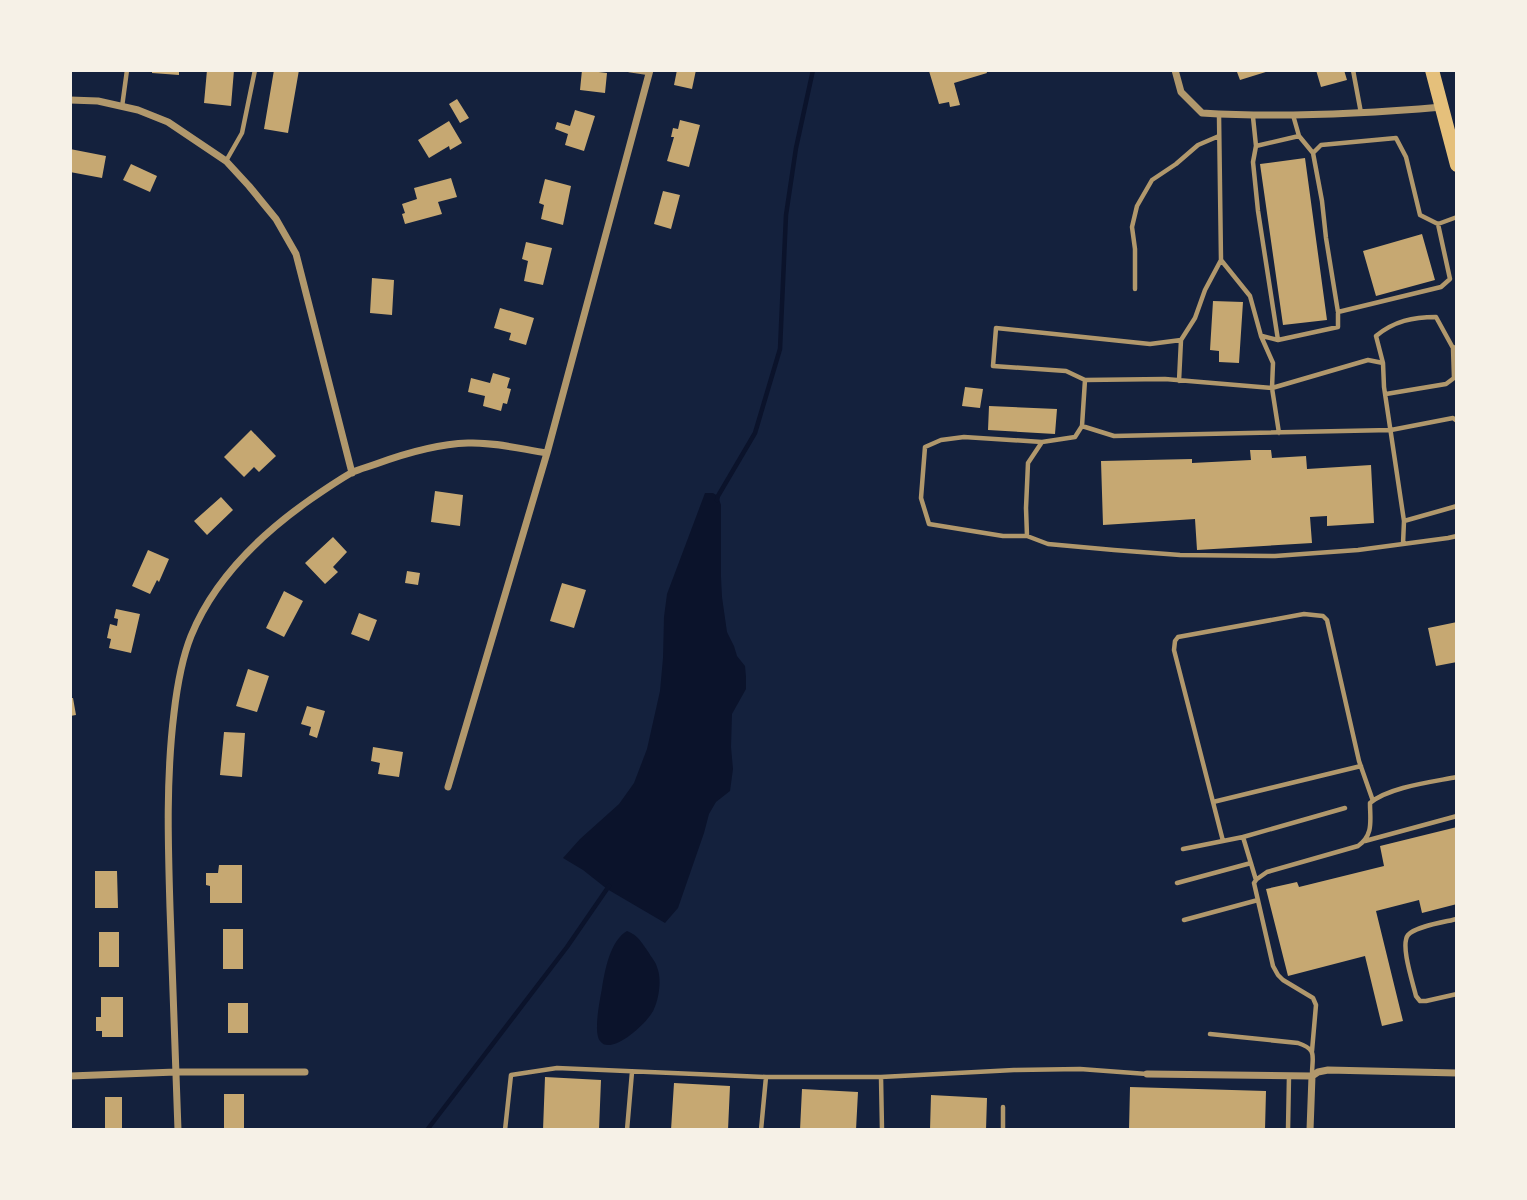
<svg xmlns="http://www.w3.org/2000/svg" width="1527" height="1200" font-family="'IBM Plex Sans',sans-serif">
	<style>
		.water { fill: #0b132b }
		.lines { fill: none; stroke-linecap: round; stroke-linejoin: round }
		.stream { stroke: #0b132b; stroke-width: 4.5 }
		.building { fill: #c6a872 }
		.service { stroke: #b1986c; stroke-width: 4.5 }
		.minor { stroke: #b1986c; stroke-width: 7 }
		.primary { stroke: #e5c07b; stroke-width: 14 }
	</style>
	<rect width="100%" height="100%" fill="#14213d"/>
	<!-- water -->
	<path class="water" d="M 705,493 L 713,493 L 718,496 L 721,505 L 721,577 L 722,597 L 727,632 L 734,646 L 737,656 L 745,666 L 746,677 L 746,689 L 732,714 L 731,747 L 733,769 L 730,791 L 716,802 L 709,814 L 704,833 L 678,908 L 665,923 L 607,889 L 583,870 L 563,858 L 580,839 L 619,804 L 634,783 L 647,749 L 660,691 L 663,658 L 664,617 L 667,594 Z
		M 627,931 C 638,935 642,943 649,953 C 651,957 656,962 657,967 C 662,979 659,998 654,1009 C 649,1022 611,1057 600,1041 C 593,1032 600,1000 602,988 C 605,970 610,941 627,931 Z"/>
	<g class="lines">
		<!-- stream -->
		<path class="stream" d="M 717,500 L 718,496 L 755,433 L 780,349 L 786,215 L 796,148 L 813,70
			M 427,1130 L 567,947 L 609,886"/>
	</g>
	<!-- building -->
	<path class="building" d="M 152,70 L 179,70 L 179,75 L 152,73 Z
		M 207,70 L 234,70 L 231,106 L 204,103 Z
		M 274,70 L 299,70 L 288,133 L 264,129 Z
		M 582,70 L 607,73 L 605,93 L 580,90 Z
		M 677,70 L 696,70 L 692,89 L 674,85 Z
		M 933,70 L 986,70 L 987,73 L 954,83 L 960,105 L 950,107 L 949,102 L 939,104 L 929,71 Z
		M 1244,70 L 1269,70 L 1269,71 L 1240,80 L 1237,72 Z
		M 1316,70 L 1344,70 L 1347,80 L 1321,87 Z
		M 457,99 L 469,118 L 460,123 L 449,104 Z
		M 575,110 L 595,116 L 584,151 L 565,145 L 568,134 L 555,129 L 557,122 L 570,126 Z
		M 680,120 L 700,125 L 689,167 L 667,161 L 674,137 L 671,137 L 673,128 L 678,129 Z
		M 449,121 L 462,143 L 450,150 L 449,146 L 429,158 L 418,140 Z
		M 70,149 L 106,156 L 102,178 L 70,172 Z
		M 1305,158 L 1327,320 L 1283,325 L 1260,164 Z
		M 131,164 L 157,176 L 150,192 L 123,180 Z
		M 451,178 L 457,197 L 438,202 L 442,214 L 405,224 L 402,214 L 405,213 L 402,204 L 417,199 L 414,188 Z
		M 545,179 L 571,186 L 563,225 L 541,219 L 544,205 L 539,203 Z
		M 663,191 L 680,195 L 671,229 L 654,224 Z
		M 1422,234 L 1435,280 L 1376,296 L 1363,251 Z
		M 526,242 L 552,248 L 543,285 L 524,281 L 528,261 L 522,259 Z
		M 372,278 L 394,280 L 392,315 L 370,313 Z
		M 1213,301 L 1243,302 L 1239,363 L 1219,362 L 1219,351 L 1210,350 Z
		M 500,308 L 534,318 L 526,345 L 509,340 L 511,333 L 494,328 Z
		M 493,373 L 510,378 L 507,388 L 511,389 L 507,404 L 503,403 L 501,411 L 483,406 L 485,396 L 468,392 L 471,378 L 490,383 Z
		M 965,387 L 983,389 L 980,408 L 962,406 Z
		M 989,406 L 1057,409 L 1055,434 L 988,430 Z
		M 251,430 L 276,456 L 259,472 L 254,467 L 244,477 L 224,457 Z
		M 1250,450 L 1271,450 L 1272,458 L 1306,456 L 1307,469 L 1371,465 L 1374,523 L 1327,526 L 1327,516 L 1310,517 L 1312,543 L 1197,550 L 1195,519 L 1103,525 L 1101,461 L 1192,459 L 1192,463 L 1251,460 Z
		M 435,491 L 463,495 L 460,526 L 431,522 Z
		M 221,497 L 233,510 L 207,535 L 194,521 Z
		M 333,537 L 347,552 L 333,567 L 338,572 L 325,584 L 305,563 Z
		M 148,550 L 169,559 L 159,582 L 157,580 L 150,594 L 132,586 Z
		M 407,571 L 420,573 L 418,585 L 405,583 Z
		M 562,583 L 586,590 L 574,628 L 550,621 Z
		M 284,591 L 303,601 L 284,637 L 266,628 Z
		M 116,609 L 140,614 L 131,653 L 109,648 L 111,639 L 107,638 L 110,624 L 117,626 L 118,619 L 114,618 Z
		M 359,613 L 377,620 L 369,641 L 351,634 Z
		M 1457,622 L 1457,662 L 1436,666 L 1428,628 Z
		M 248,669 L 269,676 L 257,712 L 236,706 Z
		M 70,698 L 73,698 L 76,715 L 70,716 Z
		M 307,706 L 325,711 L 317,738 L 309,735 L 311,727 L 301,724 Z
		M 224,732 L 245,733 L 242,777 L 220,775 Z
		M 373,747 L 403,752 L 399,777 L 378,774 L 380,763 L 371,761 Z
		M 1457,827 L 1457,904 L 1422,913 L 1419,900 L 1376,911 L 1403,1021 L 1382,1026 L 1365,956 L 1288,976 L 1266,889 L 1297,882 L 1299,887 L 1384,866 L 1380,846 Z
		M 219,865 L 242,865 L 242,903 L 210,903 L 210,886 L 206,885 L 206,873 L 218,873 Z
		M 95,871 L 117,871 L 118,908 L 95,908 Z
		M 223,929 L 243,929 L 243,969 L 223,969 Z
		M 99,932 L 119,932 L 119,967 L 99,967 Z
		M 101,997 L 123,997 L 123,1037 L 102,1037 L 102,1031 L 96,1031 L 96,1017 L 101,1017 Z
		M 228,1003 L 248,1003 L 248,1033 L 228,1033 Z
		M 545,1077 L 601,1080 L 599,1130 L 543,1130 Z
		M 674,1083 L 730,1086 L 728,1130 L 671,1130 Z
		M 1130,1087 L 1266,1091 L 1265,1130 L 1129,1130 Z
		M 802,1089 L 858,1092 L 856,1130 L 800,1130 Z
		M 224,1094 L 244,1094 L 244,1130 L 224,1130 Z
		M 931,1095 L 987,1098 L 986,1130 L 930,1130 Z
		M 105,1097 L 122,1097 L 122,1130 L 105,1130 Z"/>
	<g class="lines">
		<!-- service -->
		<path class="service" d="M 629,70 L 649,73
			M 1353,70 L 1361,113
			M 122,107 L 127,70
			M 1293,115 L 1299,136
			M 1253,117 L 1256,146 L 1299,136 L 1313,153 L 1322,201 L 1326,238 L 1338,312 L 1441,287 L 1450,279 L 1438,224 L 1457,217
			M 1256,146 L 1253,162 L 1258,211 L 1278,340
			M 1313,153 L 1321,145 L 1396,138 L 1406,157 L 1420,215 L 1438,224
			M 226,161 L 242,133 L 255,70
			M 1221,260 L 1250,296 L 1261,336 L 1273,363 L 1272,388 L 1279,433
			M 1135,289 L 1135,249 L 1132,227 L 1137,206 L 1152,180 L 1176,164 L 1198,145 L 1219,136
			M 1262,336 L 1278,340 L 1338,327 L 1338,313
			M 1457,347 L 1453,348 L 1436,317 C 1413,317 1394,321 1376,336 L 1383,363 L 1384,387 L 1404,521 L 1457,506
			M 1085,380 L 1165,379 L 1272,388 L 1368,360 L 1383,363
			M 1179,381 L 1181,340 L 1195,318 L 1205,290 L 1221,260 L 1219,115
			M 1386,394 L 1446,384 L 1454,378 L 1453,348
			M 1082,426 L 1114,436 L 1391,430 L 1453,418 L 1457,421
			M 1042,442 L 1028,463 L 1026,508 L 1027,536 L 1003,536 L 929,524 L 921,498 L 925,447 L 941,440 L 964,437 L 1042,442 L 1075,437 L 1082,426 L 1085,380 L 1066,371 L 993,366 L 996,328 L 1150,344 L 1181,340
			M 1027,536 L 1048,544 L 1114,550 L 1180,555 L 1275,556 L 1358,550 L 1448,538 L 1457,536
			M 1403,544 L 1404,521
			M 1213,802 L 1361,766
			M 1243,837 L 1345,808
			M 1223,841 L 1174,650 L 1175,641 L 1178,637 L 1304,614 L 1323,616 L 1327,620 L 1359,761 L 1373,801
			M 1365,841 L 1457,816
			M 1183,849 L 1243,837 L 1256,880 L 1254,883 L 1273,966 L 1278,975 L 1283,980 L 1313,998 L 1316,1005 L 1312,1051
			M 1257,879 L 1267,872 L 1358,846 C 1374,835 1370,820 1370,803 C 1389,787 1432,782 1457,777
			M 1177,883 L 1251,863
			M 1457,919 C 1445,922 1416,926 1408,935 C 1400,945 1413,983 1416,996 L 1420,1001 L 1426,1001 L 1457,994
			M 1184,920 L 1258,900
			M 1210,1034 L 1298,1043 C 1318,1050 1312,1055 1312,1075
			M 881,1077 L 1014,1070 L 1080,1069 L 1147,1074
			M 505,1130 L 511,1075 L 557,1068 L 766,1077 L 881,1077 L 882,1130
			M 627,1130 L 632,1072
			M 761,1130 L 766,1077
			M 1003,1130 L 1003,1107
			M 1288,1130 L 1289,1076"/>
		<!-- minor -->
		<path class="minor" d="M 1175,70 L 1181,92 L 1202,113 C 1282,118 1362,114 1442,107
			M 70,100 L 98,101 L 138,110 L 168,122 L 226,161 L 249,186 L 276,219 L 296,254 L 352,473
			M 448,787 L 547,453 L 650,70
			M 1147,1074 L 1312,1076
			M 70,1076 L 176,1072 L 305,1072
			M 178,1130 C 176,1056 173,982 170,908 C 168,843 166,778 174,713 C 177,687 181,661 191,636 C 214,579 261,534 311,499 C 324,490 337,481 351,473 C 359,469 368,467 376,464 C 406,453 436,444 468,443 C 494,442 521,449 547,453
			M 1310,1130 L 1312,1076 L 1318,1072 L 1328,1070 L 1457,1073"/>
		<!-- primary -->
		<path class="primary" d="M 1432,70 L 1457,165"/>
	</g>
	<!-- border -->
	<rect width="1527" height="1200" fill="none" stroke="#f6f1e7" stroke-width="144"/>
</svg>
